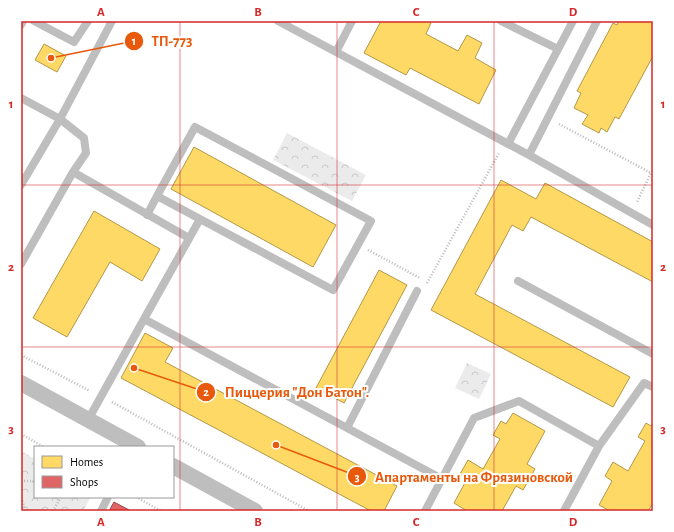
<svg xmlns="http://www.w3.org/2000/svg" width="674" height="532" font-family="'Alegreya Sans',sans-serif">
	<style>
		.park { fill: url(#park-crowns) }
		.homes { fill: #ffd966; stroke: #b29847 }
		.shops { fill: #e06666; stroke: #9d4747 }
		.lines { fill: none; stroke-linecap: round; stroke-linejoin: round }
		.path { stroke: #b9b9b9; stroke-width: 2.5; stroke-dasharray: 1 2; stroke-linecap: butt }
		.lane { stroke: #bebebe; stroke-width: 8 }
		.street { stroke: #bebebe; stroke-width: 16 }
		.grid { fill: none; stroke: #d62828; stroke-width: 1; stroke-opacity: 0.55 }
		.leader { fill: none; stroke: #e8590c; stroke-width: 1.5 }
		.callout-dot { fill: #e8590c; stroke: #fff; stroke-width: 1.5 }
		.mark-label { font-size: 12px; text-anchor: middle; font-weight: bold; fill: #fff }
		.callout-label { font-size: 15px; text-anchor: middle; font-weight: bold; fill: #e8590c; stroke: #fff; stroke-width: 4; stroke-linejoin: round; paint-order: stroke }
		.neatline { fill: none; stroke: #d62828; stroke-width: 1.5 }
		.grid-label { font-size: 13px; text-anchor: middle; font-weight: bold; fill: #d62828 }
	</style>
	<defs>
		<pattern id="park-crowns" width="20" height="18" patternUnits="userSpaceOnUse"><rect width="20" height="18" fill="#ebebeb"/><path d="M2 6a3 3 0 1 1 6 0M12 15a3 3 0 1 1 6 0" fill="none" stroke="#c8c8c8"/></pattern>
	</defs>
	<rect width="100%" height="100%" fill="#fff"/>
	<!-- park -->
	<path class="park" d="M 287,133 L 366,175 L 352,201 L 273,160 Z
		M 467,363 L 491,374 L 479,399 L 455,388 Z
		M 21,451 L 35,459 L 35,497 L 91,497 L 83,511 L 21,511 Z"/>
	<!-- homes -->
	<path class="homes" d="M 381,21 L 427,21 L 431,23 L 426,34 L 458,51 L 467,35 L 482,43 L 475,58 L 496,70 L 479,104 L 410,68 L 406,75 L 364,53 Z
		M 619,21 L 653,21 L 653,56 L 619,119 L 615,117 L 607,132 L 601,128 L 599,133 L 582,124 L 588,115 L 574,108 L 581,93 L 577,91 L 613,23 L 617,25 Z
		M 44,44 L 66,56 L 57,72 L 35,60 Z
		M 194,147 L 336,225 L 313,267 L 171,189 Z
		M 501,180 L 536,199 L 545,183 L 653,242 L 653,282 L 531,217 L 523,231 L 512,225 L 475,294 L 630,377 L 613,407 L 431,310 Z
		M 94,211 L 160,249 L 142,281 L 110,262 L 67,337 L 33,318 Z
		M 379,270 L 407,285 L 344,403 L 316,388 Z
		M 145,333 L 173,348 L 165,362 L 397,486 L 384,511 L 371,511 L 121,378 Z
		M 513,413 L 545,431 L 527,464 L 535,469 L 523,490 L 516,486 L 502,511 L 467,511 L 454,503 L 467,479 L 460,474 L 468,460 L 483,469 L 500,439 L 493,435 L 501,421 L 506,424 Z
		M 646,423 L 651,426 L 653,423 L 653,503 L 648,511 L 610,511 L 599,505 L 612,481 L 605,476 L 613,462 L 628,471 L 645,441 L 638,437 Z"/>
	<!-- shops -->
	<path class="shops" d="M 114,502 L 131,511 L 109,511 Z"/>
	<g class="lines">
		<!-- path -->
		<path class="path" d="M 559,124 L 651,173 L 637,202
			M 368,250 L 420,278
			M 427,283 L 499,153
			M 21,355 L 90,391
			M 112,402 L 309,511
			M 21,434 L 44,447
			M 21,481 L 35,481
			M 21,495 L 25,511
			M 136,497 L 161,511
			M 53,511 L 61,497"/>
		<!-- lane -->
		<path class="lane" d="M 34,21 L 74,42 L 88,21
			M 278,21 L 529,155 L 653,225
			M 501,21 L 558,49
			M 21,25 L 23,21
			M 336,52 L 352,21
			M 21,98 L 60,119 L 84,138 L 86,153 L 73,172 L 21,264
			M 508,144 L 573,21
			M 529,155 L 597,21
			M 73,172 L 189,238
			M 21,185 L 60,119 L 112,21
			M 147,215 L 157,196
			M 518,281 L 653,354
			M 144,319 L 200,219 L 157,196 L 195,127 L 371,221 L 333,290 L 200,219
			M 88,420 L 144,319 L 442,479
			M 347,428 L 417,291
			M 599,446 L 644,383 L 653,387
			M 101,511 L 108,497
			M 425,511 L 474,418 L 519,401 L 599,446 L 564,511"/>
		<!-- street -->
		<path class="street" d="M 21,383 L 138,447
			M 173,466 L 255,511"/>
	</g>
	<!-- grid -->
	<path class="grid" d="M 180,21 L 180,511M 337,21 L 337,511M 494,21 L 494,511M 21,185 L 653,185M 21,347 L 653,347"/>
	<!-- callouts -->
	<path class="leader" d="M51 58L134 41M134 368L206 392M276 445L357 476"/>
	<g class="callout-dot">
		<circle cx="51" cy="58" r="4"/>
		<circle cx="134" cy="368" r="4"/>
		<circle cx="276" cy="445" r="4"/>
		<circle cx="134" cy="41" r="10"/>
		<circle cx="206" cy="392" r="10"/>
		<circle cx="357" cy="476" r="10"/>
	</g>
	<g class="mark-label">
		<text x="134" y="45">1</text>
		<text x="206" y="396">2</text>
		<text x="357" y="481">3</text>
	</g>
	<g class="callout-label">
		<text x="172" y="46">ТП-773</text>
		<text x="297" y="397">Пиццерия "Дон Батон".</text>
		<text x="474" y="482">Апартаменты на Фрязиновской</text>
	</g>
	<!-- border -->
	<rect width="674" height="532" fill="none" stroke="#ffffff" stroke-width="44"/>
	<!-- legend -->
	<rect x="34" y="446" width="140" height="52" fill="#ffffff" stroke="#999999"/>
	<rect x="42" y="456" width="20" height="12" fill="#ffd966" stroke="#999999"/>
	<text x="70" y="466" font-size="12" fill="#000000">Homes</text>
	<rect x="42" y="476" width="20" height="12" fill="#e06666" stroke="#999999"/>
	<text x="70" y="486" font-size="12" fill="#000000">Shops</text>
	<rect x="22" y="22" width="630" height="488" class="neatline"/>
	<g class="grid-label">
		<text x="101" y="16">A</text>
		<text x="258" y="16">B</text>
		<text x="416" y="16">C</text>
		<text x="573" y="16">D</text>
		<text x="11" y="108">1</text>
		<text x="663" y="108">1</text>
		<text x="11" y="271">2</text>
		<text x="663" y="271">2</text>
		<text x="11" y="433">3</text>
		<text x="663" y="433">3</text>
		<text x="101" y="526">A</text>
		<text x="258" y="526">B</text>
		<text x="416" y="526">C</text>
		<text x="573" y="526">D</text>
	</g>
</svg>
